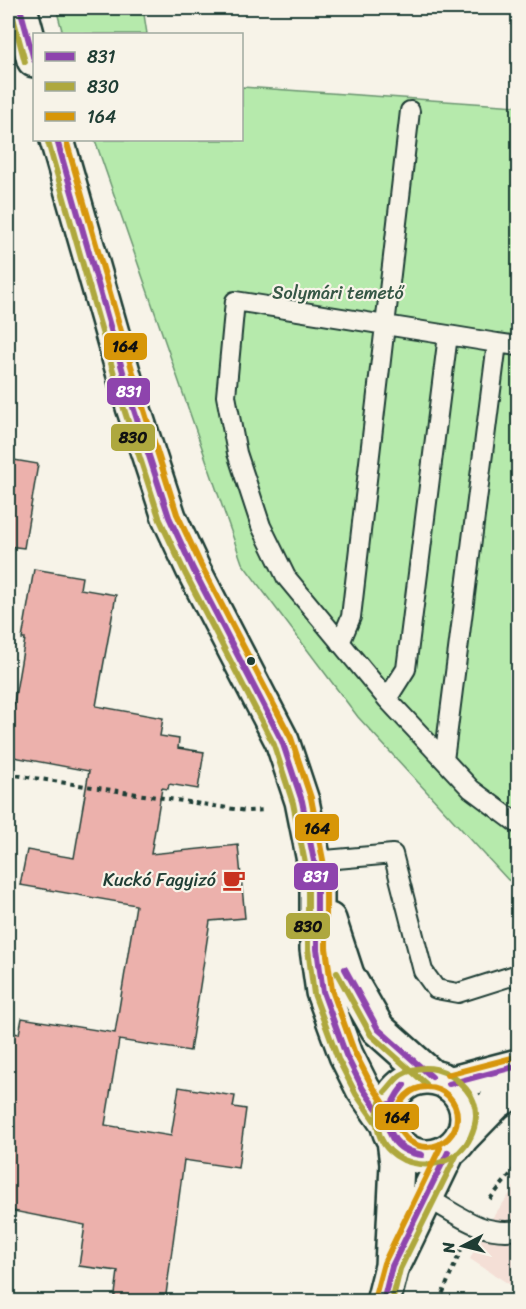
<svg xmlns="http://www.w3.org/2000/svg" width="526" height="1309" font-family="Sriracha,sans-serif">
	<style>
		.built { fill: #f4dfd6 }
		.green { fill: #b6eaac; stroke: #6a9470; stroke-width: 1.5 }
		.building { fill: #ecb1ac; stroke: #1f3d34; stroke-width: 1.5 }
		.lines { fill: none; stroke-linecap: round; stroke-linejoin: round }
		.lane-casing { stroke: #1f3d34; stroke-width: 22 }
		.secondary-casing { stroke: #1f3d34; stroke-width: 38 }
		.path { stroke: #1f3d34; stroke-width: 4; stroke-dasharray: 4.5 4.5; stroke-linecap: butt }
		.lane { stroke: #f7f3e8; stroke-width: 18 }
		.secondary { stroke: #f7f3e8; stroke-width: 33 }
		.bus-1-casing { stroke: #f7f3e8; stroke-width: 10 }
		.bus-2-casing { stroke: #f7f3e8; stroke-width: 10 }
		.bus-3-casing { stroke: #f7f3e8; stroke-width: 10 }
		.bus-1 { stroke: #8e44ad; stroke-width: 6 }
		.bus-2 { stroke: #aea83e; stroke-width: 6 }
		.bus-3 { stroke: #d79608; stroke-width: 6 }
		.bus-dot { fill: #1f3d34; stroke: #f7f3e8; stroke-width: 2 }
		.labels { text-anchor: middle; stroke-width: 4.5; stroke-linejoin: round; paint-order: stroke }
		.park-label { font-size: 18px; fill: #365746; stroke: #f7f3e8 }
		.poi-label { font-size: 18px; fill: #1f3d34; stroke: #f7f3e8; text-anchor: end }
		.line-badge { stroke: #f7f3e8; stroke-width: 2 }
		.badge-label { font-size: 16px; text-anchor: middle; font-weight: bold; fill: #fff }
		.pale-badge-label { font-size: 16px; text-anchor: middle; font-weight: bold; fill: #111 }
	</style>
	<rect width="100%" height="100%" fill="#f7f3e8"/>
	<filter id="ink" filterUnits="userSpaceOnUse"><feTurbulence type="fractalNoise" baseFrequency=".0167" numOctaves="2"/><feDisplacementMap in="SourceGraphic" scale="12" xChannelSelector="R" yChannelSelector="G"/><feConvolveMatrix kernelMatrix="1 2 1 2 8 2 1 2 1" color-interpolation-filters="sRGB"/></filter>
	<g filter="url(#ink)">
		<!-- built -->
		<path class="built" d="M 518,1179 L 518,1290 L 470,1259 L 484,1229 L 512,1191 Z"/>
		<!-- green -->
		<path class="green" d="M 56,8 L 143,8 L 147,34 L 63,34 Z
			M 242,87 L 518,106 L 518,885 L 508,880 L 358,717 L 242,563 L 95,140 L 242,140 Z"/>
		<!-- building -->
		<path class="building" d="M 8,459 L 38,464 L 24,548 L 8,546 Z
			M 34,569 L 82,577 L 80,589 L 116,595 L 96,706 L 163,718 L 160,736 L 179,739 L 178,748 L 204,752 L 198,789 L 169,784 L 168,789 L 162,788 L 151,854 L 238,845 L 245,918 L 210,921 L 190,1051 L 119,1040 L 105,1125 L 171,1136 L 179,1087 L 235,1096 L 233,1107 L 246,1109 L 238,1168 L 184,1160 L 165,1302 L 114,1302 L 118,1271 L 79,1266 L 85,1225 L 8,1210 L 8,1172 L 13,1143 L 8,1142 L 8,1032 L 19,1034 L 22,1018 L 115,1033 L 136,905 L 20,885 L 27,850 L 74,858 L 89,771 L 8,756 L 8,738 L 25,639 L 22,639 Z"/>
		<g class="lines">
			<!-- lane casing -->
			<g class="lane-casing">
				<path id="lane" d="M 497,343 L 518,346
					M 340,643 L 351,617 L 410,111
					M 387,699 L 406,669 L 448,335 L 235,301 L 226,396 L 237,453 L 261,526 L 286,577 L 387,699 L 444,760 L 471,789 L 518,824
					M 444,760 L 497,343 L 448,335
					M 314,861 L 393,854 L 423,971 L 436,989 L 458,993 L 518,974
					M 426,1197 C 457,1214 481,1236 518,1230"/>
			</g>
			<!-- secondary casing -->
			<g class="secondary-casing">
				<path id="secondary" d="M 20,8 L 34,60
					M 57,140 L 133,407 L 169,517 L 193,569 L 282,741 L 302,801 L 314,861 L 317,881 L 317,949 L 323,992 L 346,1055 L 363,1089 L 386,1122
					M 329,920 L 347,975 L 378,1029 L 432,1077
					M387 1117a40 40 0 1 1 80 0a40 40 0 1 1-80 0Z
					M 449,1084 L 518,1066
					M 462,1137 L 496,1102 L 518,1089
					M 396,1260 L 448,1152
					M 383,1302 L 392,1266 L 397,1164 L 394,1140"/>
			</g>
			<!-- path -->
			<path class="path" d="M 8,774 L 247,811 L 266,810
				M 490,1199 L 518,1165
				M 439,1302 L 461,1250"/>
			<!-- lane -->
			<use href="#lane" class="lane"/>
			<!-- secondary -->
			<use href="#secondary" class="secondary"/>
			<!-- bus-1 casing -->
			<g class="bus-1-casing">
				<path id="bus-1" d="M 20,8 L 34,60
					M 57,140 L 133,407 L 169,517 L 193,569 L 282,741 L 302,801 L 314,861 L 317,881 L 317,949 L 323,992 L 346,1055 L 363,1089 L 386,1122
					M 345,969 L 378,1029 L 432,1077
					M 449,1084 L 518,1066
					M 404,1085 C 389,1103 380,1127 400,1145 C 405,1150 415,1153 422,1155
					M 389,1104 C 383,1130 393,1152 422,1155
					M 383,1302 L 392,1266 L 448,1152"/>
			</g>
			<!-- bus-2 casing -->
			<g class="bus-2-casing">
				<path id="bus-2" d="M 11,10 L 25,62
					M 48,142 L 124,409 L 160,520 L 185,573 L 274,745 L 293,803 L 305,863 L 308,882 L 308,949 L 314,994 L 338,1059 L 356,1094 L 379,1127
					M 337,973 L 371,1035 L 426,1084
					M 380,1102 C 379,1108 377,1114 377,1120 C 377,1172 458,1183 474,1128 C 478,1115 476,1101 466,1089 C 449,1069 425,1061 401,1075 C 395,1079 390,1087 385,1092
					M 392,1302 L 400,1269 L 456,1156"/>
			</g>
			<!-- bus-3 casing -->
			<g class="bus-3-casing">
				<path id="bus-3" d="M 66,140 L 142,404 L 177,514 L 201,565 L 291,738 L 311,798 L 323,860 L 326,881 L 326,948 L 332,990 L 354,1051 L 371,1084 L 393,1117
					M 447,1075 L 516,1057
					M397 1117a30 30 0 1 1 60 0a30 30 0 1 1-60 0Z
					M 374,1300 L 384,1263 L 440,1148"/>
			</g>
			<!-- bus-1 -->
			<use href="#bus-1" class="bus-1"/>
			<!-- bus-2 -->
			<use href="#bus-2" class="bus-2"/>
			<!-- bus-3 -->
			<use href="#bus-3" class="bus-3"/>
		</g>
	</g>
	<!-- icons -->
	<defs>
		<g id="cafe-bare" transform="scale(1.8)"><path d="M-5.5-4.5H6V0H3Q3 3.5 0 3.5H-2.5Q-5.5 3.5-5.5 0ZM3-3.2v2h1.7v-2ZM-6 4.5H4V6H-6Z" fill="#c8321e" stroke="#f7f3e8" stroke-width="2.5" paint-order="stroke"/></g>
	</defs>
	<g fill-rule="evenodd">
		<use href="#cafe-bare" x="234" y="880"/>
	</g>
	<!-- markers -->
	<circle class="bus-dot" cx="251" cy="661" r="5"/>
	<g class="labels">
		<!-- park labels -->
		<g class="park-label">
			<text x="338" y="299">Solymári temető</text>
		</g>
		<!-- poi labels -->
		<g class="poi-label">
			<text x="216" y="886">Kuckó Fagyizó</text>
		</g>
	</g>
	<g class="line-badge">
		<rect x="103" y="332" width="45" height="29" rx="6" fill="#d79608"/>
		<rect x="106" y="377" width="45" height="29" rx="6" fill="#8e44ad"/>
		<rect x="110" y="423" width="46" height="29" rx="6" fill="#aea83e"/>
		<rect x="294" y="813" width="46" height="29" rx="6" fill="#d79608"/>
		<rect x="293" y="862" width="46" height="29" rx="6" fill="#8e44ad"/>
		<rect x="285" y="912" width="46" height="28" rx="6" fill="#aea83e"/>
		<rect x="374" y="1103" width="46" height="28" rx="6" fill="#d79608"/>
	</g>
	<g class="badge-label">
		<text x="129" y="397">831</text>
		<text x="316" y="882">831</text>
	</g>
	<g class="pale-badge-label">
		<text x="125" y="352">164</text>
		<text x="133" y="443">830</text>
		<text x="317" y="834">164</text>
		<text x="308" y="932">830</text>
		<text x="397" y="1123">164</text>
	</g>
	<!-- margin -->
	<rect width="526" height="1309" fill="none" stroke="#f7f3e8" stroke-width="30"/>
	<rect x="15" y="15" width="496" height="1279" fill="none" stroke="#1f3d34" stroke-width="2" filter="url(#ink)"/>
	<!-- legend -->
	<rect x="33" y="33" width="210" height="108" fill="#f7f3e8" stroke="#a1aaa0" stroke-width="1.5"/>
	<rect x="45" y="52" width="30" height="9" fill="#8e44ad" stroke="#a1aaa0" stroke-width="1.5"/>
	<text x="87" y="63" font-size="18" fill="#1f3d34">831</text>
	<rect x="45" y="82" width="30" height="9" fill="#aea83e" stroke="#a1aaa0" stroke-width="1.5"/>
	<text x="87" y="93" font-size="18" fill="#1f3d34">830</text>
	<rect x="45" y="112" width="30" height="9" fill="#d79608" stroke="#a1aaa0" stroke-width="1.5"/>
	<text x="87" y="123" font-size="18" fill="#1f3d34">164</text>
	<!-- north arrow -->
	<g transform="translate(463 1246) rotate(263)" stroke="#f7f3e8" stroke-width="4.5" paint-order="stroke">
	<path d="M0-4.5L10 22L0 15L-10 22Z" fill="#1f3d34"/>
	<text y="-9" font-size="16" font-weight="bold" text-anchor="middle" fill="#1f3d34">N</text>
	</g>
</svg>
